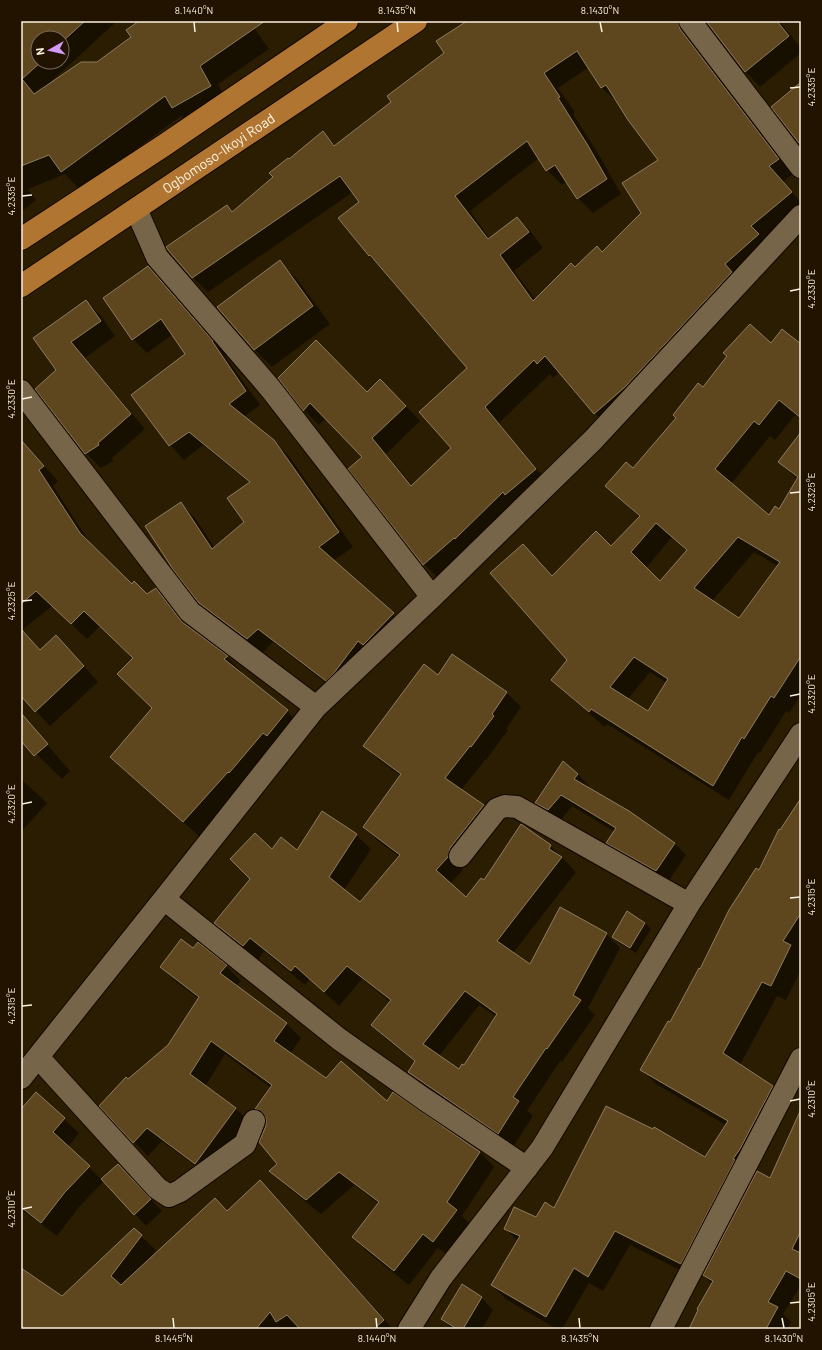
<svg xmlns="http://www.w3.org/2000/svg" width="822" height="1350" font-family="Barlow,sans-serif">
	<style>
		.shadow { fill: #0007; fill-rule: evenodd }
		.building { fill: #5e471e; stroke: #8e7c5f; fill-rule: evenodd }
		.lines { fill: none; stroke-linecap: round; stroke-linejoin: round }
		.minor-casing { stroke: #130600; stroke-width: 24 }
		.major-casing { stroke: #130600; stroke-width: 24 }
		.minor { stroke: #766548; stroke-width: 22 }
		.major { stroke: #b07631; stroke-width: 22 }
		.ticks { fill: none; stroke: #fbf2e1; stroke-width: 1.5 }
		.labels { text-anchor: middle; stroke-width: 3.5; stroke-linejoin: round; paint-order: stroke }
		.street-label { font-size: 14px; fill: #fbf2e1; stroke: #211300 }
		.neatline { fill: none; stroke: #fbf2e1; stroke-width: 1.5 }
		.ticks-label { font-size: 10px; text-anchor: middle; fill: #fbf2e1 }
	</style>
	<rect width="100%" height="100%" fill="#2b1d01"/>
	<!-- shadow -->
	<path class="shadow" d="M 21,21 L 117,21 L 21,109 ZM 38,38 L 62,38 L 62,62 L 38,62 Z
		M 140,21 L 249,21 L 269,49 L 218,84 L 229,105 L 191,125 L 181,116 L 80,190 L 65,174 L 28,189 L 36,200 L 21,212 L 21,118 L 132,37 Z
		M 469,21 L 779,21 L 801,48 L 801,53 L 760,87 L 746,72 L 709,24 L 704,23 L 793,174 L 783,182 L 801,202 L 801,212 L 609,428 L 595,413 L 560,371 L 553,378 L 550,374 L 499,423 L 550,485 L 439,579 L 424,564 L 364,457 L 326,418 L 319,425 L 304,410 L 279,378 L 367,393 L 395,395 L 420,421 L 386,454 L 413,486 L 453,448 L 469,368 L 384,271 L 369,256 L 339,218 L 360,202 L 353,192 L 208,292 L 193,278 L 227,206 L 233,212 L 274,177 L 289,161 L 323,133 L 336,146 L 393,102 L 445,54 ZM 589,67 L 602,88 L 617,102 L 618,102 L 659,160 L 642,213 L 603,253 L 575,268 L 536,300 L 514,271 L 543,248 L 532,233 L 517,218 L 490,239 L 470,211 L 539,158 L 547,170 L 562,185 L 567,181 L 578,198 L 593,213 L 621,194 L 602,160 L 573,114 L 575,112 L 558,88 Z
		M 280,262 L 297,279 L 330,324 L 272,367 L 254,349 Z
		M 148,268 L 162,282 L 226,355 L 225,356 L 260,405 L 244,417 L 273,440 L 288,455 L 353,547 L 333,561 L 407,628 L 340,694 L 273,642 L 262,653 L 214,617 L 200,602 L 181,504 L 195,518 L 215,548 L 245,522 L 250,483 L 203,445 L 184,460 L 170,445 L 132,395 L 187,354 L 173,334 L 147,353 L 133,339 Z
		M 86,301 L 101,316 L 115,336 L 85,358 L 145,429 L 112,458 L 113,461 L 101,468 L 86,453 L 58,371 Z
		M 771,345 L 801,346 L 801,420 L 795,415 L 775,440 L 770,436 L 731,484 L 769,517 L 779,510 L 798,480 L 779,462 L 801,440 L 801,695 L 789,713 L 786,711 L 760,753 L 758,752 L 729,800 L 607,724 L 605,727 L 568,695 L 552,680 L 568,660 L 523,546 L 553,577 L 611,547 L 640,518 L 607,486 L 633,469 L 703,388 ZM 672,537 L 687,551 L 660,582 L 646,568 ZM 754,552 L 778,566 L 739,620 L 712,601 ZM 650,672 L 667,683 L 648,713 L 627,700 Z
		M 21,441 L 58,481 L 53,486 L 94,549 L 132,585 L 147,595 L 156,589 L 171,604 L 190,629 L 227,657 L 242,672 L 240,673 L 287,711 L 302,726 L 243,786 L 199,836 L 126,772 L 111,757 L 154,708 L 134,658 L 100,626 L 87,639 L 52,606 L 22,630 L 40,650 L 71,651 L 98,682 L 50,726 L 21,695 Z
		M 452,656 L 507,693 L 521,707 L 506,729 L 508,730 L 486,760 L 485,760 L 461,790 L 484,806 L 498,820 L 464,863 L 462,871 L 450,884 L 466,898 L 484,881 L 521,826 L 551,846 L 576,872 L 513,953 L 530,965 L 606,934 L 620,948 L 588,1008 L 595,1015 L 562,1062 L 560,1061 L 527,1111 L 533,1116 L 513,1147 L 423,1086 L 409,1072 L 416,1063 L 386,1039 L 372,1025 L 390,1002 L 362,979 L 339,1006 L 310,979 L 305,985 L 264,951 L 258,960 L 229,937 L 215,923 L 251,879 L 272,850 L 297,851 L 323,812 L 356,835 L 371,849 L 344,890 L 360,903 L 400,857 L 378,841 L 364,827 L 401,776 L 379,760 L 365,746 L 438,676 ZM 479,1005 L 497,1017 L 464,1066 L 459,1070 L 439,1056 Z
		M 21,724 L 31,726 L 70,771 L 62,779 L 21,739 Z
		M 578,774 L 589,786 L 587,788 L 628,812 L 675,844 L 686,855 L 668,882 L 619,854 L 608,843 L 615,832 L 572,806 L 560,821 L 547,814 L 536,803 Z
		M 21,779 L 47,803 L 21,832 Z
		M 801,800 L 801,951 L 799,955 L 801,957 L 801,970 L 786,1000 L 777,996 L 740,1065 L 772,1087 L 787,1102 L 696,1278 L 630,1245 L 603,1291 L 589,1283 L 562,1329 L 557,1329 L 507,1300 L 492,1285 L 518,1241 L 505,1229 L 536,1218 L 554,1209 L 705,1158 L 727,1126 L 656,1084 L 641,1069 L 670,1023 L 700,970 L 759,872 L 780,831 Z
		M 628,913 L 645,923 L 651,929 L 636,953 L 619,943 L 613,937 Z
		M 198,944 L 226,966 L 241,981 L 236,986 L 287,1024 L 301,1038 L 290,1054 L 326,1080 L 388,1102 L 480,1152 L 494,1167 L 462,1216 L 471,1225 L 448,1255 L 438,1248 L 409,1285 L 367,1252 L 353,1237 L 379,1204 L 354,1185 L 321,1214 L 285,1185 L 271,1171 L 278,1164 L 267,1126 L 267,1120 L 256,1109 L 271,1088 L 225,1054 L 205,1087 L 236,1109 L 250,1123 L 210,1177 L 162,1141 L 148,1156 L 134,1142 L 128,1080 L 169,1046 L 199,999 L 176,982 L 162,967 L 193,950 Z
		M 36,1093 L 79,1133 L 68,1147 L 102,1180 L 118,1165 L 162,1211 L 146,1226 L 104,1181 L 79,1207 L 57,1236 L 21,1209 L 21,1110 Z
		M 801,1112 L 801,1285 L 783,1314 L 791,1322 L 787,1329 L 697,1329 L 712,1284 L 704,1275 L 770,1179 Z
		M 274,1196 L 393,1329 L 21,1329 L 21,1269 L 62,1298 L 141,1236 L 156,1250 L 150,1259 L 227,1211 Z
		M 463,1286 L 482,1298 L 493,1310 L 482,1329 L 452,1329 L 442,1319 Z"/>
	<!-- building -->
	<path class="building" d="M 21,21 L 85,21 L 62,42 L 62,38 L 38,38 L 38,62 L 41,62 L 22,79 L 34,94 L 81,62 L 97,62 L 131,37 L 126,30 L 139,21 L 265,21 L 200,66 L 211,86 L 172,108 L 165,96 L 61,172 L 49,155 L 21,166 Z
		M 467,21 L 678,21 L 680,29 L 779,159 L 769,166 L 792,192 L 751,226 L 759,234 L 725,264 L 732,272 L 625,387 L 594,414 L 545,356 L 537,364 L 534,360 L 485,407 L 536,469 L 505,495 L 503,492 L 455,539 L 454,538 L 423,565 L 348,469 L 362,457 L 310,403 L 303,411 L 278,378 L 316,340 L 367,392 L 380,379 L 406,406 L 372,438 L 411,486 L 451,448 L 419,412 L 467,368 L 370,255 L 369,256 L 338,218 L 359,202 L 340,176 L 192,278 L 168,250 L 166,247 L 227,205 L 232,212 L 273,177 L 269,173 L 288,158 L 289,159 L 323,131 L 334,146 L 391,102 L 387,96 L 444,53 L 436,41 ZM 577,51 L 601,88 L 606,85 L 628,120 L 658,160 L 622,183 L 641,213 L 602,252 L 597,246 L 575,267 L 571,263 L 533,301 L 500,255 L 529,232 L 517,217 L 488,239 L 455,196 L 527,141 L 546,171 L 555,165 L 577,199 L 607,179 L 587,144 L 558,98 L 560,97 L 544,73 Z
		M 706,21 L 777,21 L 789,36 L 745,72 Z
		M 801,82 L 801,142 L 799,143 L 771,107 Z
		M 280,260 L 313,306 L 254,350 L 217,307 Z
		M 148,266 L 213,341 L 212,341 L 246,391 L 229,404 L 274,440 L 339,532 L 319,547 L 394,613 L 363,645 L 358,641 L 334,673 L 326,681 L 258,629 L 247,639 L 199,603 L 174,571 L 145,526 L 181,502 L 212,549 L 244,522 L 227,498 L 250,482 L 189,432 L 169,446 L 131,395 L 185,354 L 161,319 L 132,340 L 103,298 Z
		M 86,300 L 101,321 L 71,342 L 131,414 L 98,443 L 99,445 L 85,454 L 35,389 L 56,370 L 33,338 Z
		M 750,324 L 771,343 L 782,329 L 801,344 L 801,418 L 779,400 L 759,425 L 754,421 L 715,469 L 769,515 L 775,506 L 779,509 L 798,477 L 778,462 L 801,432 L 801,656 L 774,698 L 771,696 L 744,739 L 742,737 L 713,786 L 591,709 L 589,712 L 551,680 L 567,660 L 490,573 L 523,544 L 552,576 L 596,531 L 611,546 L 640,516 L 605,486 L 626,462 L 633,468 L 676,418 L 673,415 L 698,383 L 703,387 L 727,356 L 723,353 ZM 656,523 L 687,550 L 660,581 L 631,552 ZM 738,537 L 780,562 L 739,618 L 694,588 ZM 634,657 L 668,679 L 648,711 L 610,687 Z
		M 21,440 L 44,466 L 39,470 L 80,533 L 132,584 L 134,581 L 147,594 L 156,588 L 182,622 L 228,656 L 224,659 L 288,710 L 267,736 L 263,733 L 229,773 L 228,772 L 183,822 L 110,757 L 152,708 L 117,674 L 133,658 L 84,611 L 71,624 L 36,591 L 21,604 Z
		M 21,629 L 40,650 L 56,635 L 84,666 L 35,712 L 21,696 Z
		M 452,654 L 507,692 L 492,714 L 494,716 L 471,747 L 470,746 L 445,778 L 484,805 L 450,848 L 448,857 L 436,870 L 466,897 L 481,878 L 484,880 L 521,824 L 551,845 L 549,849 L 562,857 L 497,941 L 530,964 L 560,907 L 607,933 L 573,995 L 581,1000 L 547,1049 L 546,1048 L 513,1097 L 519,1101 L 498,1134 L 408,1072 L 415,1061 L 371,1025 L 391,1000 L 347,966 L 324,992 L 295,966 L 291,971 L 250,938 L 243,946 L 214,923 L 250,879 L 230,859 L 255,833 L 272,849 L 281,837 L 297,850 L 322,811 L 357,834 L 329,877 L 360,902 L 400,855 L 363,827 L 401,774 L 363,746 L 424,664 L 438,675 ZM 465,991 L 497,1014 L 464,1065 L 462,1064 L 459,1069 L 423,1044 Z
		M 21,713 L 48,744 L 34,756 L 21,741 Z
		M 563,761 L 578,774 L 574,779 L 629,811 L 675,843 L 656,871 L 606,843 L 616,828 L 561,795 L 548,810 L 535,803 Z
		M 801,798 L 801,913 L 783,941 L 791,945 L 771,986 L 762,982 L 723,1053 L 773,1086 L 740,1149 L 733,1159 L 735,1160 L 681,1264 L 615,1231 L 588,1277 L 574,1268 L 546,1317 L 491,1285 L 520,1236 L 504,1229 L 514,1207 L 536,1217 L 545,1202 L 554,1208 L 606,1106 L 653,1129 L 654,1127 L 705,1157 L 728,1121 L 640,1070 L 668,1021 L 670,1022 L 699,968 L 700,969 L 729,910 L 756,868 L 759,870 L 779,829 L 780,830 Z
		M 627,911 L 645,923 L 630,948 L 612,937 Z
		M 181,939 L 193,948 L 198,942 L 227,965 L 220,973 L 287,1023 L 274,1041 L 326,1078 L 341,1061 L 387,1101 L 393,1092 L 480,1152 L 447,1202 L 457,1210 L 433,1242 L 423,1234 L 394,1271 L 352,1237 L 379,1202 L 339,1172 L 306,1200 L 269,1171 L 277,1164 L 259,1142 L 266,1126 L 266,1119 L 263,1113 L 259,1110 L 255,1109 L 272,1085 L 211,1041 L 190,1074 L 236,1108 L 195,1164 L 147,1128 L 133,1143 L 99,1106 L 126,1077 L 128,1079 L 168,1045 L 199,997 L 160,967 Z
		M 36,1092 L 65,1118 L 53,1132 L 90,1166 L 65,1192 L 41,1223 L 21,1207 L 21,1109 Z
		M 801,1109 L 801,1231 L 792,1249 L 801,1253 L 801,1279 L 786,1271 L 768,1302 L 778,1307 L 766,1329 L 689,1329 L 698,1310 L 697,1309 L 713,1281 L 703,1275 L 757,1171 L 770,1178 Z
		M 118,1164 L 151,1199 L 134,1215 L 101,1179 Z
		M 260,1180 L 384,1320 L 374,1329 L 300,1329 L 287,1315 L 276,1322 L 270,1312 L 256,1329 L 21,1329 L 21,1268 L 62,1296 L 134,1228 L 142,1235 L 111,1276 L 121,1285 L 215,1198 L 227,1211 Z
		M 462,1284 L 482,1297 L 463,1329 L 457,1329 L 441,1319 Z"/>
	<g class="lines">
		<!-- minor casing -->
		<g class="minor-casing">
			<path id="minor" d="M 690,21 L 801,167
				M 136,209 L 157,257 L 270,388 L 432,597
				M 21,391 L 190,612 L 316,707
				M 460,856 L 497,809 L 505,806 L 517,807 L 689,904
				M 164,899 L 339,1039 L 424,1099 L 527,1168
				M 38,1057 L 157,1188 L 169,1196 L 180,1191 L 245,1144 L 254,1121
				M 21,1078 L 164,899 L 316,707 L 432,597 L 593,440 L 801,216
				M 409,1329 L 441,1278 L 542,1148 L 689,904 L 801,734
				M 661,1329 L 801,1059"/>
		</g>
		<!-- major casing -->
		<g class="major-casing">
			<g id="major">
				<path d="M 21,239 L 163,146 L 347,21"/>
				<path id="s1" d="M 21,286 L 416,21"/>
			</g>
		</g>
		<!-- minor -->
		<use href="#minor" class="minor"/>
		<!-- major -->
		<use href="#major" class="major"/>
	</g>
	<!-- ticks -->
	<path class="ticks" d="M 194,22 L 195,32M 397,22 L 398,32M 600,22 L 602,32M 790,88 L 800,87M 22,196 L 32,195M 790,291 L 800,289M 22,399 L 32,397M 790,493 L 800,492M 22,601 L 32,600M 790,696 L 800,694M 22,804 L 32,802M 790,898 L 800,897M 22,1006 L 32,1005M 790,1101 L 800,1099M 22,1209 L 32,1207M 790,1303 L 800,1302M 173,1318 L 174,1328M 376,1318 L 377,1328M 579,1318 L 580,1328M 782,1318 L 784,1328"/>
	<g class="labels">
		<!-- street labels -->
		<g class="street-label">
			<text dy="5" stroke="none"><textPath href="#s1" startOffset="238">Ogbomoso-Ikoyi Road</textPath></text>
		</g>
	</g>
	<!-- border -->
	<rect width="822" height="1350" fill="none" stroke="#211300" stroke-width="44"/>
	<!-- north arrow -->
	<g transform="translate(50 50) rotate(262)"><circle r="19" fill="#211300" stroke="#786c5a"/>
	<path d="M0-3L7 15L0 10L-7 15Z" fill="#d39cfc"/>
	<text y="-6" font-size="11" font-weight="bold" text-anchor="middle" fill="#fbf2e1">N</text>
	</g>
	<rect x="22" y="22" width="778" height="1306" class="neatline"/>
	<g class="ticks-label">
		<text x="194" y="14">8.1440°N</text>
		<text x="397" y="14">8.1435°N</text>
		<text x="600" y="14">8.1430°N</text>
		<text transform="translate(811 87) rotate(-90)" y="4">4.2335°E</text>
		<text transform="translate(11 196) rotate(-90)" y="4">4.2335°E</text>
		<text transform="translate(811 289) rotate(-90)" y="4">4.2330°E</text>
		<text transform="translate(11 399) rotate(-90)" y="4">4.2330°E</text>
		<text transform="translate(811 492) rotate(-90)" y="4">4.2325°E</text>
		<text transform="translate(11 601) rotate(-90)" y="4">4.2325°E</text>
		<text transform="translate(811 694) rotate(-90)" y="4">4.2320°E</text>
		<text transform="translate(11 804) rotate(-90)" y="4">4.2320°E</text>
		<text transform="translate(811 897) rotate(-90)" y="4">4.2315°E</text>
		<text transform="translate(11 1006) rotate(-90)" y="4">4.2315°E</text>
		<text transform="translate(811 1099) rotate(-90)" y="4">4.2310°E</text>
		<text transform="translate(11 1209) rotate(-90)" y="4">4.2310°E</text>
		<text transform="translate(811 1302) rotate(-90)" y="4">4.2305°E</text>
		<text x="174" y="1342">8.1445°N</text>
		<text x="377" y="1342">8.1440°N</text>
		<text x="580" y="1342">8.1435°N</text>
		<text x="784" y="1342">8.1430°N</text>
	</g>
</svg>
